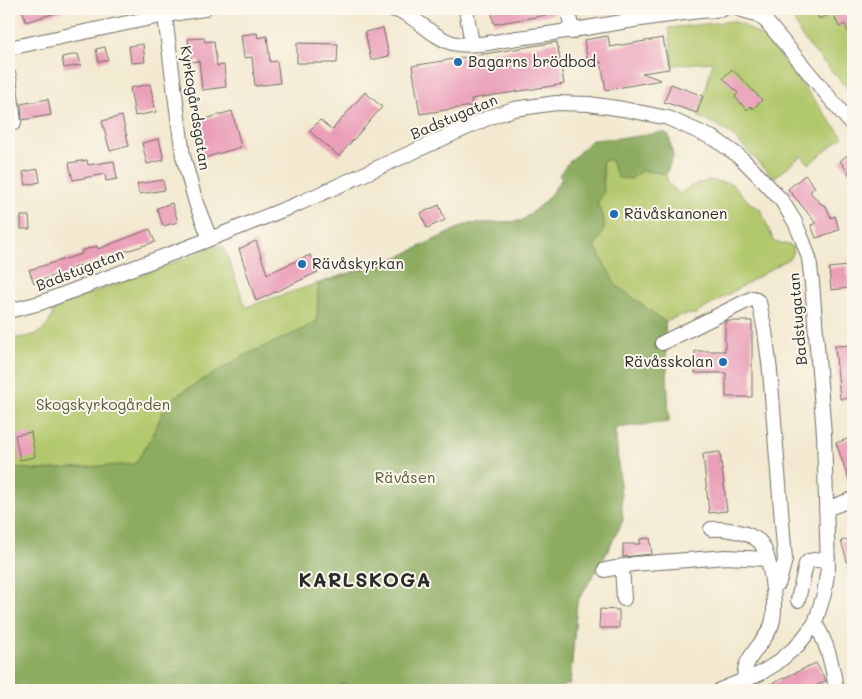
<svg xmlns="http://www.w3.org/2000/svg" width="862" height="699" font-family="Mali,sans-serif">
	<style>
		.green { fill: #b2c86c; stroke: #6e7a4c }
		.forest { fill: #8dac60; stroke: #5c6c46 }
		.building { fill: #ea9eb8 }
		.lines { fill: none; stroke-linecap: round; stroke-linejoin: round }
		.minor-casing { stroke: #716e65; stroke-width: 16 }
		.minor { stroke: #fff; stroke-width: 14 }
		.poi-dot { fill: #1f6fb2; stroke: #fbf7ec; stroke-width: 2 }
		.labels { text-anchor: middle; stroke-width: 4; stroke-linejoin: round; paint-order: stroke }
		.poi-label { font-size: 15px; fill: #2b2b2b; stroke: #fbf7ec; text-anchor: start }
		.street-label { font-size: 15px; fill: #2b2b2b; stroke: #fbf7ec }
		.park-label { font-size: 15px; fill: #545a3e; stroke: #fbf7ec }
		.district-label { font-size: 20px; font-weight: bold; letter-spacing: 1px; fill: #2b2b2b; stroke: #fbf7ec }
	</style>
	<rect width="100%" height="100%" fill="#fbf7ec"/>
	<filter id="ink" filterUnits="userSpaceOnUse"><feTurbulence type="fractalNoise" baseFrequency=".02" numOctaves="2"/><feDisplacementMap in="SourceGraphic" scale="10" xChannelSelector="R" yChannelSelector="G"/><feConvolveMatrix kernelMatrix="1 2 1 2 8 2 1 2 1" color-interpolation-filters="sRGB"/></filter>
	<filter id="wash" filterUnits="userSpaceOnUse"><feTurbulence type="fractalNoise" baseFrequency=".0096" numOctaves="4" result="noise"/><feDisplacementMap in="SourceGraphic" scale="20" xChannelSelector="R" yChannelSelector="G"/><feGaussianBlur stdDeviation="1.12" result="paint"/><feColorMatrix in="noise" values="0 0 0 0 0 0 0 0 0 0 0 0 0 0 0 0 0 1.4 0 .05"/><feComposite in="paint" operator="in"/></filter>
	<g filter="url(#wash)">
		<rect width="100%" height="100%" fill="#f3e9d0"/>
		<!-- green -->
		<path class="green" d="M 788,9 L 853,9 L 853,95 L 803,39 Z
			M 732,21 L 742,24 L 767,40 L 843,137 L 809,164 L 801,156 L 774,178 L 734,137 L 718,125 L 698,117 L 713,62 L 673,65 L 669,28 Z
			M 610,158 L 631,179 L 642,170 L 666,174 L 668,183 L 680,194 L 690,187 L 709,180 L 732,184 L 751,204 L 760,209 L 774,241 L 792,246 L 794,252 L 790,258 L 695,314 L 681,315 L 665,322 L 669,422 L 615,428 L 623,520 L 605,556 L 577,602 L 570,684 L 549,690 L 422,690 L 341,684 L 338,690 L 9,690 L 9,339 C 33,336 49,336 54,307 L 197,254 L 197,249 L 223,246 L 246,307 L 401,256 L 467,224 L 522,221 L 547,199 L 562,179 L 604,218 L 597,204 L 604,179 L 602,162 Z"/>
		<!-- forest -->
		<path class="forest" d="M 663,132 L 669,135 L 673,157 L 666,174 L 642,170 L 631,179 L 618,178 L 610,159 L 602,162 L 604,191 L 597,204 C 607,224 607,227 595,246 L 616,285 L 665,322 L 669,422 L 615,428 L 623,520 L 605,556 L 577,602 L 570,684 L 549,690 L 422,690 L 341,684 L 338,690 L 9,690 L 9,467 L 39,470 L 135,464 L 152,436 L 163,412 L 177,395 L 245,355 L 299,331 L 317,321 L 318,284 L 401,256 L 467,224 L 522,221 L 547,199 L 562,179 L 559,175 L 567,164 L 592,140 L 632,137 Z"/>
		<g id="blocks">
			<!-- building -->
			<path class="building" d="M 22,9 L 62,9 L 62,11 L 26,22 Z
				M 491,9 L 553,9 L 553,14 L 494,24 Z
				M 815,9 L 853,9 L 853,44 L 845,24 L 839,27 L 833,13 L 819,19 Z
				M 383,28 L 389,56 L 371,60 L 365,32 Z
				M 257,33 L 258,38 L 267,36 L 270,62 L 277,61 L 280,83 L 255,86 L 252,57 L 244,58 L 241,35 Z
				M 608,36 L 610,47 L 663,38 L 669,69 L 642,73 L 661,80 L 606,90 L 601,62 L 588,64 L 584,40 Z
				M 204,38 L 205,42 L 214,41 L 217,66 L 224,65 L 226,87 L 202,90 L 199,61 L 191,62 L 188,39 Z
				M 557,42 L 564,84 L 471,99 L 472,106 L 420,114 L 412,66 Z
				M 297,43 L 338,44 L 337,63 L 297,63 Z
				M 143,44 L 145,62 L 131,63 L 129,46 Z
				M 105,47 L 108,60 L 99,62 L 96,49 Z
				M 78,54 L 81,65 L 64,68 L 62,57 Z
				M 732,69 L 762,100 L 753,109 L 751,106 L 747,110 L 735,97 L 738,93 L 723,78 Z
				M 150,84 L 156,112 L 135,116 L 130,88 Z
				M 671,84 L 703,96 L 697,113 L 664,102 Z
				M 365,92 L 382,107 L 339,156 L 309,131 L 320,120 L 332,130 Z
				M 48,99 L 51,115 L 22,120 L 21,104 Z
				M 232,111 L 241,147 L 204,158 L 201,149 L 203,148 L 195,122 Z
				M 122,116 L 129,146 L 110,151 L 102,121 Z
				M 159,139 L 164,160 L 147,164 L 142,143 Z
				M 853,150 L 853,179 L 840,161 Z
				M 87,160 L 88,165 L 114,161 L 117,179 L 106,181 L 105,174 L 73,180 L 69,163 Z
				M 38,169 L 40,182 L 26,185 L 23,172 Z
				M 805,175 L 815,187 L 810,192 L 821,204 L 826,206 L 831,218 L 835,216 L 839,230 L 816,238 L 811,225 L 816,223 L 788,189 Z
				M 163,180 L 165,190 L 139,194 L 137,184 Z
				M 172,203 L 178,222 L 163,226 L 157,208 Z
				M 439,205 L 445,220 L 427,228 L 421,213 Z
				M 21,216 L 29,216 L 30,229 L 21,229 Z
				M 150,229 L 155,242 L 72,268 L 74,273 L 59,278 L 58,274 L 34,283 L 29,270 L 82,254 L 81,251 L 97,246 L 98,249 Z
				M 256,241 L 267,274 L 310,255 L 318,272 L 256,301 L 239,249 Z
				M 847,266 L 849,288 L 831,290 L 829,268 Z
				M 725,321 L 752,321 L 752,397 L 726,397 L 726,373 L 695,373 L 695,351 L 725,351 Z
				M 853,345 L 853,398 L 840,399 L 835,346 Z
				M 31,432 L 35,457 L 20,460 L 15,435 Z
				M 853,437 L 853,489 L 852,489 L 836,443 Z
				M 720,452 L 727,511 L 709,513 L 703,454 Z
				M 650,538 L 652,554 L 623,557 L 623,544 L 640,544 L 640,539 Z
				M 853,538 L 853,574 L 851,574 L 841,541 Z
				M 600,609 L 619,610 L 619,628 L 599,628 Z
				M 816,663 L 826,681 L 807,690 L 758,690 Z"/>
		</g>
	</g>
	<g filter="url(#ink)">
		<use href="#blocks" fill-opacity="0" stroke="#716e65" stroke-width="1"/>
		<g class="lines">
			<!-- minor casing -->
			<g class="minor-casing">
				<path id="minor" d="M 164,9 L 183,156 L 196,203 L 210,239
					M 390,9 C 394,10 400,11 404,13 C 421,22 433,37 452,43 C 472,48 497,41 517,38 C 586,30 653,14 723,9
					M 466,9 L 472,44
					M 568,9 L 572,32
					M 739,9 L 756,14 L 766,21 L 853,126
					M 9,48 L 165,15 L 204,9
					M 9,76 L 14,123
					M 9,311 L 40,303 L 210,239 L 300,203 L 490,117 L 514,109 L 556,103 L 589,104 L 623,109 L 668,118 L 715,139 L 740,157 L 757,174 L 782,201 L 795,222 L 803,241 L 809,258 L 812,283 L 824,434 L 828,568 L 824,594 L 815,623 L 798,645 L 777,663 L 759,674 L 720,690
					M 662,343 L 753,298 L 759,302 L 765,331 L 770,371 L 785,560 L 779,582 L 773,587
					M 826,509 L 853,499
					M 711,529 C 725,528 748,532 759,541 C 771,552 777,608 772,624 C 766,643 740,659 745,681
					M 622,566 L 624,599
					M 605,570 L 634,564 L 726,557 L 767,559
					M 798,600 L 806,564 L 809,561 L 828,558
					M 815,623 C 828,644 833,666 836,690"/>
			</g>
			<!-- minor -->
			<use href="#minor" class="minor"/>
		</g>
	</g>
	<!-- markers -->
	<g class="poi-dot">
		<circle cx="458" cy="62" r="5"/>
		<circle cx="614" cy="214" r="5"/>
		<circle cx="302" cy="264" r="5"/>
		<circle cx="723" cy="362" r="5"/>
	</g>
	<g class="labels">
		<!-- poi labels -->
		<g class="poi-label">
			<text x="468" y="67">Bagarns brödbod</text>
			<text x="624" y="219">Rävåskanonen</text>
			<text x="312" y="269">Rävåskyrkan</text>
			<text x="713" y="367" text-anchor="end">Rävåsskolan</text>
		</g>
		<!-- street labels -->
		<g class="street-label">
			<text transform="translate(195 108) rotate(81)" y="5">Kyrkogårdsgatan</text>
			<text transform="translate(454 117) rotate(-23)" y="5">Badstugatan</text>
			<text transform="translate(80 270) rotate(-21)" y="5">Badstugatan</text>
			<text transform="translate(798 319) rotate(-95)" y="5">Badstugatan</text>
		</g>
		<!-- park labels -->
		<g class="park-label">
			<text x="103" y="410">Skogskyrkogården</text>
			<text x="405" y="483">Rävåsen</text>
		</g>
		<!-- district labels -->
		<g class="district-label">
			<text x="365" y="587">KARLSKOGA</text>
		</g>
	</g>
	<!-- margin -->
	<rect width="862" height="699" fill="none" stroke="#fbf7ec" stroke-width="30"/>
</svg>
